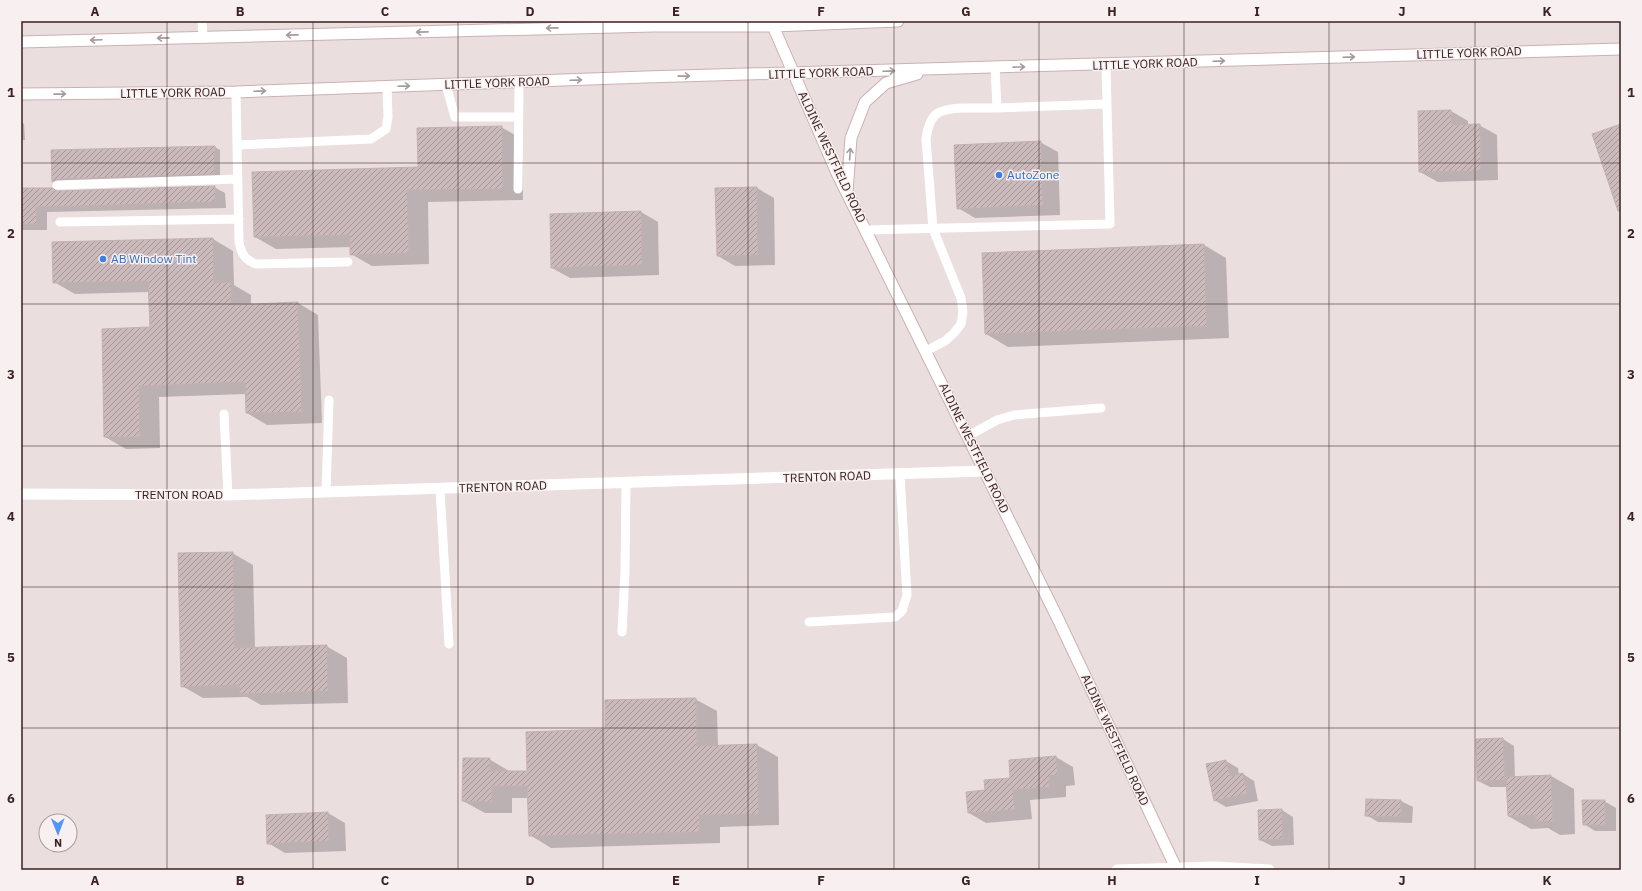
<svg xmlns="http://www.w3.org/2000/svg" width="1642" height="891" font-family="'IBM Plex Sans',sans-serif">
	<style>
		.shadow { fill: #0003 }
		.building { fill: url(#building-hatch); stroke: #c4b0b2 }
		.lines { fill: none; stroke-linecap: round; stroke-linejoin: round }
		.secondary-casing { stroke: #cbb1b2; stroke-width: 13 }
		.service { stroke: #fff; stroke-width: 9 }
		.minor { stroke: #fff; stroke-width: 11 }
		.secondary { stroke: #fff; stroke-width: 11 }
		.oneway { stroke: #a79b9a }
		.grid { fill: none; stroke: #3b211f; stroke-width: 1; stroke-opacity: 0.55 }
		.shop-dot { fill: #3f7fe0; stroke: #f7eff0; stroke-width: 1.5 }
		.labels { text-anchor: middle; stroke-width: 3; stroke-linejoin: round; paint-order: stroke }
		.street-label { font-size: 12px; fill: #3b211f; stroke: #f7eff0 }
		.shop-label { font-size: 12px; fill: #366cbe; stroke: #f7eff0; text-anchor: start }
		.neatline { fill: none; stroke: #3b211f; stroke-width: 1.5 }
		.grid-label { font-size: 13px; text-anchor: middle; font-weight: bold; fill: #3b211f }
	</style>
	<defs>
		<pattern id="building-hatch" width="6" height="6" patternUnits="userSpaceOnUse"><rect width="6" height="6" fill="#cbbabc"/><path d="M-1 1l2-2M0 6l6-6M5 7l2-2" fill="none" stroke="#a69798"/></pattern>
	</defs>
	<rect width="100%" height="100%" fill="#ebdedf"/>
	<!-- shadow -->
	<path class="shadow" d="M 1451,111 L 1468,121 L 1468,125 L 1479,125 L 1497,135 L 1498,180 L 1438,182 L 1420,172 Z
		M 21,122 L 24,124 L 25,140 L 21,140 Z
		M 501,127 L 522,139 L 523,200 L 428,202 L 429,264 L 372,266 L 351,254 L 351,247 L 276,249 L 255,237 L 419,168 Z
		M 1040,142 L 1058,152 L 1060,215 L 975,218 L 958,208 Z
		M 215,147 L 220,150 L 220,176 L 58,184 L 53,181 L 52,151 Z
		M 214,187 L 225,193 L 226,208 L 47,212 L 47,230 L 21,230 L 21,189 L 57,192 Z
		M 757,188 L 774,198 L 775,265 L 735,266 L 718,256 Z
		M 641,212 L 658,222 L 659,275 L 570,278 L 552,268 Z
		M 213,239 L 233,251 L 234,285 L 251,295 L 251,305 L 298,303 L 318,315 L 322,423 L 267,425 L 247,413 L 246,394 L 159,397 L 160,448 L 126,449 L 105,437 L 151,328 L 149,292 L 75,294 L 54,282 Z
		M 1204,245 L 1226,258 L 1229,338 L 1008,347 L 986,334 Z
		M 232,553 L 253,565 L 255,648 L 326,646 L 347,658 L 348,703 L 261,705 L 247,697 L 203,698 L 182,686 Z
		M 695,699 L 717,711 L 718,746 L 757,745 L 778,757 L 779,825 L 720,827 L 720,843 L 551,848 L 530,835 L 529,798 L 512,798 L 512,813 L 485,813 L 463,801 L 489,759 L 511,772 L 528,772 L 607,730 Z
		M 1503,739 L 1514,746 L 1515,778 L 1551,776 L 1574,789 L 1575,834 L 1560,835 L 1548,828 L 1531,829 L 1508,816 L 1507,787 L 1490,787 L 1478,781 Z
		M 1056,757 L 1073,767 L 1075,785 L 1066,786 L 1066,797 L 1030,800 L 1032,819 L 986,823 L 969,813 L 986,791 Z
		M 1226,761 L 1238,768 L 1239,775 L 1243,774 L 1254,781 L 1258,801 L 1226,807 L 1214,800 Z
		M 1367,800 L 1401,801 L 1413,807 L 1412,823 L 1378,822 L 1366,815 Z
		M 1604,801 L 1616,808 L 1616,831 L 1595,831 L 1584,824 Z
		M 1282,810 L 1293,817 L 1294,845 L 1272,846 L 1260,840 Z
		M 328,813 L 345,823 L 346,851 L 285,853 L 268,843 L 267,816 Z"/>
	<!-- building -->
	<path class="building" d="M 1451,110 L 1452,125 L 1480,124 L 1481,171 L 1419,172 L 1418,111 Z
		M 1621,124 L 1621,211 L 1618,211 L 1592,134 Z
		M 502,126 L 503,189 L 407,190 L 409,253 L 350,255 L 350,235 L 254,237 L 252,172 L 418,167 L 417,128 Z
		M 1041,141 L 1043,205 L 957,209 L 954,145 Z
		M 215,146 L 214,174 L 57,179 L 52,182 L 51,150 Z
		M 215,186 L 215,202 L 36,207 L 37,224 L 21,224 L 21,188 L 52,188 L 57,191 Z
		M 757,187 L 758,255 L 717,256 L 715,188 Z
		M 641,211 L 642,265 L 551,268 L 550,214 Z
		M 213,238 L 214,283 L 231,282 L 231,305 L 298,302 L 302,412 L 246,413 L 245,382 L 139,386 L 140,437 L 104,437 L 102,329 L 150,327 L 148,281 L 53,283 L 52,242 Z
		M 1204,244 L 1207,326 L 985,334 L 982,253 Z
		M 233,552 L 235,648 L 327,645 L 328,691 L 240,694 L 239,685 L 181,687 L 178,553 Z
		M 696,698 L 697,746 L 757,744 L 759,814 L 699,815 L 700,832 L 529,836 L 527,786 L 492,786 L 492,802 L 462,801 L 463,758 L 490,758 L 490,771 L 527,771 L 526,732 L 605,729 L 605,700 Z
		M 1503,738 L 1505,780 L 1477,781 L 1476,739 Z
		M 1056,756 L 1058,775 L 1049,776 L 1049,787 L 1013,790 L 1015,810 L 968,813 L 966,792 L 985,790 L 984,780 L 1010,778 L 1009,760 Z
		M 1226,760 L 1230,776 L 1243,773 L 1247,794 L 1214,801 L 1206,764 Z
		M 1551,775 L 1553,821 L 1536,822 L 1536,815 L 1508,816 L 1506,777 Z
		M 1366,799 L 1401,800 L 1401,817 L 1365,816 Z
		M 1582,800 L 1605,800 L 1605,825 L 1583,825 Z
		M 1282,809 L 1283,839 L 1259,840 L 1258,810 Z
		M 328,812 L 329,841 L 267,844 L 266,815 Z"/>
	<g class="lines">
		<!-- secondary casing -->
		<g class="secondary-casing">
			<path id="secondary" d="M 768,21 L 773,26 L 837,173 L 1058,619 L 1177,870
				M 21,42 L 653,26 L 773,26 L 898,21
				M 21,94 L 236,92 L 645,77 L 1621,49
				M 847,192 L 851,138 L 865,102 L 886,83 L 917,74"/>
		</g>
		<!-- service -->
		<path class="service" d="M 202,21 L 203,37
			M 446,85 L 455,117 L 519,117
			M 236,92 L 237,145 L 371,139 L 386,129 L 388,117 L 387,87
			M 997,108 L 1107,104
			M 237,145 L 239,242 C 241,253 245,260 256,264 L 348,262
			M 57,185 L 238,179
			M 518,189 L 519,82
			M 60,222 L 239,219
			M 866,230 L 1110,224 L 1106,65
			M 926,351 L 945,341 L 954,333 L 961,324 L 963,312 L 961,298 L 933,229 L 926,139 C 930,113 937,109 963,108 C 974,108 986,108 997,108 L 995,67
			M 224,414 L 228,495
			M 968,436 L 997,420 L 1014,415 L 1101,408
			M 440,489 L 449,644
			M 326,492 L 329,400
			M 809,622 L 895,617 L 902,611 L 907,595 L 900,475
			M 622,632 L 625,572 L 626,483"/>
		<!-- minor -->
		<path class="minor" d="M 21,494 L 228,495 L 985,471
			M 1117,870 L 1215,867 L 1269,870"/>
		<!-- secondary -->
		<use href="#secondary" class="secondary"/>
	</g>
	<!-- one-way arrows -->
	<defs><path id="oneway-shaft" d="M-6 0H5M1.5-3L5.5 0L1.5 3" fill="none" stroke-width="1.6" stroke-linecap="round" stroke-linejoin="round"/></defs>
	<g class="oneway">
		<use href="#oneway-shaft" transform="translate(552 28) rotate(179)"/>
		<use href="#oneway-shaft" transform="translate(422 32) rotate(179)"/>
		<use href="#oneway-shaft" transform="translate(292 35) rotate(179)"/>
		<use href="#oneway-shaft" transform="translate(163 38) rotate(179)"/>
		<use href="#oneway-shaft" transform="translate(96 40) rotate(178)"/>
		<use href="#oneway-shaft" transform="translate(1349 57) rotate(-2)"/>
		<use href="#oneway-shaft" transform="translate(1219 61) rotate(-2)"/>
		<use href="#oneway-shaft" transform="translate(1019 67) rotate(-1)"/>
		<use href="#oneway-shaft" transform="translate(889 71) rotate(-2)"/>
		<use href="#oneway-shaft" transform="translate(684 76) rotate(-1)"/>
		<use href="#oneway-shaft" transform="translate(576 80) rotate(-2)"/>
		<use href="#oneway-shaft" transform="translate(404 86) rotate(-2)"/>
		<use href="#oneway-shaft" transform="translate(260 91) rotate(-2)"/>
		<use href="#oneway-shaft" transform="translate(60 94) rotate(-1)"/>
		<use href="#oneway-shaft" transform="translate(850 154) rotate(-86)"/>
	</g>
	<!-- grid -->
	<path class="grid" d="M 167,21 L 167,870M 313,21 L 313,870M 458,21 L 458,870M 603,21 L 603,870M 748,21 L 748,870M 894,21 L 894,870M 1039,21 L 1039,870M 1184,21 L 1184,870M 1329,21 L 1329,870M 1475,21 L 1475,870M 21,163 L 1621,163M 21,304 L 1621,304M 21,446 L 1621,446M 21,587 L 1621,587M 21,728 L 1621,728"/>
	<!-- markers -->
	<g class="shop-dot">
		<circle cx="999" cy="175" r="4"/>
		<circle cx="103" cy="259" r="4"/>
	</g>
	<g class="labels">
		<!-- street labels -->
		<g class="street-label">
			<text transform="translate(1469 53) rotate(-2)" y="4">LITTLE YORK ROAD</text>
			<text transform="translate(1145 64) rotate(-2)" y="4">LITTLE YORK ROAD</text>
			<text transform="translate(821 73) rotate(-2)" y="4">LITTLE YORK ROAD</text>
			<text transform="translate(497 83) rotate(-2)" y="4">LITTLE YORK ROAD</text>
			<text transform="translate(173 93) rotate(-1)" y="4">LITTLE YORK ROAD</text>
			<text transform="translate(832 157) rotate(65)" y="4">ALDINE WESTFIELD ROAD</text>
			<text transform="translate(974 448) rotate(64)" y="4">ALDINE WESTFIELD ROAD</text>
			<text transform="translate(827 477) rotate(-2)" y="4">TRENTON ROAD</text>
			<text transform="translate(503 487) rotate(-2)" y="4">TRENTON ROAD</text>
			<text x="179" y="499">TRENTON ROAD</text>
			<text transform="translate(1115 740) rotate(65)" y="4">ALDINE WESTFIELD ROAD</text>
		</g>
		<!-- shop labels -->
		<g class="shop-label">
			<text x="1007" y="179">AutoZone</text>
			<text x="111" y="263">AB Window Tint</text>
		</g>
	</g>
	<!-- border -->
	<rect width="1642" height="891" fill="none" stroke="#f7eff0" stroke-width="44"/>
	<!-- north arrow -->
	<g transform="translate(58 833) rotate(179)"><circle r="19" fill="#f7eff0" stroke="#ac9d9c"/>
	<path d="M0-3L7 15L0 10L-7 15Z" fill="#4f95f8"/>
	<text y="-6" font-size="11" font-weight="bold" text-anchor="middle" fill="#3b211f">N</text>
	</g>
	<rect x="22" y="22" width="1598" height="847" class="neatline"/>
	<g class="grid-label">
		<text x="95" y="16">A</text>
		<text x="240" y="16">B</text>
		<text x="385" y="16">C</text>
		<text x="530" y="16">D</text>
		<text x="676" y="16">E</text>
		<text x="821" y="16">F</text>
		<text x="966" y="16">G</text>
		<text x="1112" y="16">H</text>
		<text x="1257" y="16">I</text>
		<text x="1402" y="16">J</text>
		<text x="1547" y="16">K</text>
		<text x="11" y="97">1</text>
		<text x="1631" y="97">1</text>
		<text x="11" y="238">2</text>
		<text x="1631" y="238">2</text>
		<text x="11" y="379">3</text>
		<text x="1631" y="379">3</text>
		<text x="11" y="521">4</text>
		<text x="1631" y="521">4</text>
		<text x="11" y="662">5</text>
		<text x="1631" y="662">5</text>
		<text x="11" y="803">6</text>
		<text x="1631" y="803">6</text>
		<text x="95" y="885">A</text>
		<text x="240" y="885">B</text>
		<text x="385" y="885">C</text>
		<text x="530" y="885">D</text>
		<text x="676" y="885">E</text>
		<text x="821" y="885">F</text>
		<text x="966" y="885">G</text>
		<text x="1112" y="885">H</text>
		<text x="1257" y="885">I</text>
		<text x="1402" y="885">J</text>
		<text x="1547" y="885">K</text>
	</g>
</svg>
